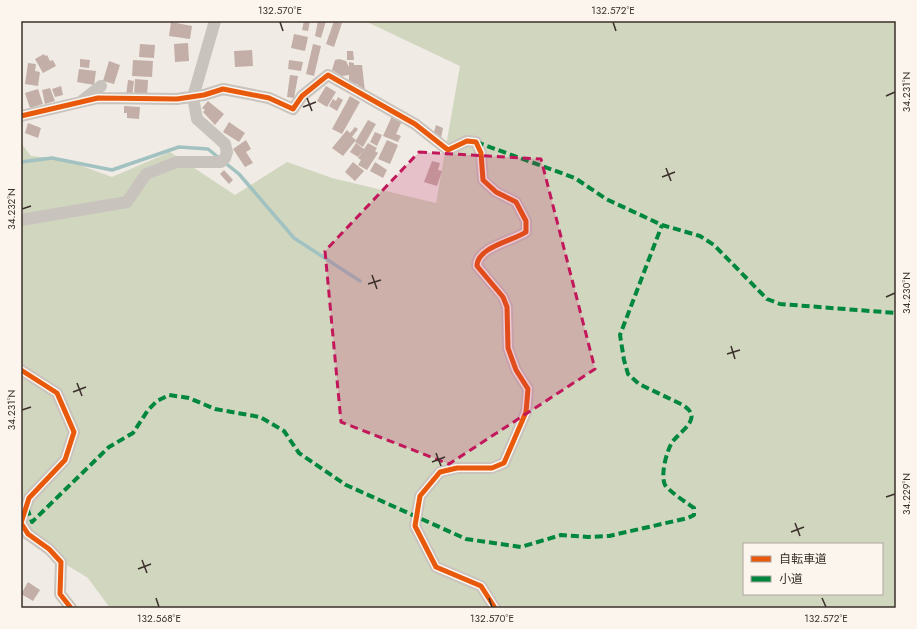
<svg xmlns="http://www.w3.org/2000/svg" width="917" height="629" font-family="Jost,'Noto Sans JP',sans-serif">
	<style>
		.green { fill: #d1d6bf; fill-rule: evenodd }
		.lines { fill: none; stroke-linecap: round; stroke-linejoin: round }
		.stream { stroke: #a1c2c1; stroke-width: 3.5 }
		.building { fill: #c3afa7 }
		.minor { stroke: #c9c3be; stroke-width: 12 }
		.quiet { stroke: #00873e; stroke-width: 4; stroke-dasharray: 8 4; stroke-linecap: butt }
		.cycleway-casing { stroke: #fbf5ee; stroke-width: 8 }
		.cycleway { stroke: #e8590c; stroke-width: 5 }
		.marked { fill: #c2185b; fill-opacity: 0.2; stroke: #c2185b; stroke-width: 3; stroke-dasharray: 8 5; stroke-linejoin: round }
		.ticks { fill: none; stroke: #3b302b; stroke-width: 1.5 }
		.neatline { fill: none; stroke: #3b302b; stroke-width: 1.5 }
		.ticks-label { font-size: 10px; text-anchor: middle; fill: #3b302b }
	</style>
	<rect width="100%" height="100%" fill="#f0ebe5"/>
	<!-- green -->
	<path class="green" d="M 365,21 L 896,21 L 896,608 L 110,608 L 88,578 L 21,537 L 21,143 L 31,156 L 63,159 L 112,177 L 170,152 L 235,195 L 287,162 L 332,178 L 436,203 L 460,66 ZM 744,544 L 882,544 L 882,594 L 744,594 Z"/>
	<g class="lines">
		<!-- stream -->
		<path class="stream" d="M 21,162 L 52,158 L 112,170 L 179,147 L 208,149 L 239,174 L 294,238 L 360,281"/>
	</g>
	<!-- building -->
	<path class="building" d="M 304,21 L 310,21 L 308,31 L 302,30 Z
		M 318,21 L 326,21 L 321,38 L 315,36 Z
		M 334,21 L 342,23 L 334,47 L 326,44 Z
		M 171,22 L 192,26 L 190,39 L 169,36 Z
		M 294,34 L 308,37 L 305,51 L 291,48 Z
		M 188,43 L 189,61 L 175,62 L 174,44 Z
		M 140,44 L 155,45 L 154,58 L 139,57 Z
		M 313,44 L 321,46 L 314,76 L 306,74 Z
		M 252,50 L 253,66 L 235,67 L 234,51 Z
		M 347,51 L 353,51 L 354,60 L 347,60 Z
		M 44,54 L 45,56 L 47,55 L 50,61 L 53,60 L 56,66 L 43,73 L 35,59 Z
		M 80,59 L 90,60 L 89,68 L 80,67 Z
		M 339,59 L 346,61 L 349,67 L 349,62 L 354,63 L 354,65 L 362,65 L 365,92 L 358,89 L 358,84 L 349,84 L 349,75 L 342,76 L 332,70 L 335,60 Z
		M 133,60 L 153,61 L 152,77 L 132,76 Z
		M 289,60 L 303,62 L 301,71 L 288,69 Z
		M 109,61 L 120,65 L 114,84 L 103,81 Z
		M 28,63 L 36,64 L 35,71 L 40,72 L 38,86 L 25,84 Z
		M 79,69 L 96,71 L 94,85 L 77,82 Z
		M 290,75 L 298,76 L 294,98 L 287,97 Z
		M 135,79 L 148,80 L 147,97 L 134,96 Z
		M 128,80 L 134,81 L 132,97 L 126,96 Z
		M 61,86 L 63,95 L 55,97 L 52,89 Z
		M 326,86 L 336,92 L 327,107 L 317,101 Z
		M 50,88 L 55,101 L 45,104 L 42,90 Z
		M 38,89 L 43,104 L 30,108 L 25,93 Z
		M 350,96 L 360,102 L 342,134 L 332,129 Z
		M 338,97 L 343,100 L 337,111 L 329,106 L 333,99 L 336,101 Z
		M 208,101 L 224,114 L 215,125 L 203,112 L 205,110 L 202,108 Z
		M 124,106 L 140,107 L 139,119 L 127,118 L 127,113 L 124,113 Z
		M 392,116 L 402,121 L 396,134 L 401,136 L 398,142 L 383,136 Z
		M 368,120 L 376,124 L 363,147 L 355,142 Z
		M 229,122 L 245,133 L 239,142 L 223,132 Z
		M 28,123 L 41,128 L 38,138 L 25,133 Z
		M 436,125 L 443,128 L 441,138 L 434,132 Z
		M 355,127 L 358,129 L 352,137 L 356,140 L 343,156 L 332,148 L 347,130 L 350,133 Z
		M 375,132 L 382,135 L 377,146 L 370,142 Z
		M 246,140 L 251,149 L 246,152 L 253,163 L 245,167 L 233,149 Z
		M 387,140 L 398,145 L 390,164 L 378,159 Z
		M 356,143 L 364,149 L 368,143 L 377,148 L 375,151 L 378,153 L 367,170 L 358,165 L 361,160 L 358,158 L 363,151 L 358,157 L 350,152 Z
		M 432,161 L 440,163 L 438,170 L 442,171 L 437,186 L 424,182 Z
		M 353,162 L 364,171 L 355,181 L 345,172 Z
		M 375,162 L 387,170 L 383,178 L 370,171 Z
		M 224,170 L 233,180 L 229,184 L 220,174 Z
		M 28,582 L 40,590 L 33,601 L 21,594 Z"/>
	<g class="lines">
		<!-- minor -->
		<path class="minor" d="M 83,100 L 101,86
			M 21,116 L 98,98 L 177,99 L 204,95 L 223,89 L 269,98 L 293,109 L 302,96 L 328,75 L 415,124 L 448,150 L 467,141 L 476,142 L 481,153 L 483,180 L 496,192 L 516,202 L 526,221 L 526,232 C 513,241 477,247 477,266 L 503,297 L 507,307 L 508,348 L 516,370 L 528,389 L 526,412 L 504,463 L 492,468 L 457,468 L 440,472 L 420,496 L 415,526 L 436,567 L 481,586 L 495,608
			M 21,220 L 127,202 L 146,174 L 177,162 L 221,162 L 225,158 L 227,152 L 225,144 L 197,119 L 193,97 L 215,21
			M 21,370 L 57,393 L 74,432 L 65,460 L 29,498 L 21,523 L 28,534 L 49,549 L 61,562 L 60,594 L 71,608"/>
		<!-- quiet -->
		<path class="quiet" d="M 476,142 L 575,178 L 606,199 L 662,225 L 700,236 L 714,245 L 767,299 L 780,304 L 896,313
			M 27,508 L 32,522 L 109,447 L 133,433 L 148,410 L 157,401 L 169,395 L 189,398 L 215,409 L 260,417 L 284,431 L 299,453 L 346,485 L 466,539 L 521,547 L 561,535 L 588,537 L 609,536 L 688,518 L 694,515 L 694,508 C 687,503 670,492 665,485 C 660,475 667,449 673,441 C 683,429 703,418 683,405 L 639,384 L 628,374 L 624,360 L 620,335 L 662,225"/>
		<!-- cycleway casing -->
		<g class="cycleway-casing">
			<path id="cycleway" d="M 21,116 L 98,98 L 177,99 L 204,95 L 223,89 L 269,98 L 293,109 L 302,96 L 328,75 L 415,124 L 448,150 L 467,141 L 476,142 L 481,153 L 483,180 L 496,192 L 516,202 L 526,221 L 526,232 C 513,241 477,247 477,266 L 503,297 L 507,307 L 508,348 L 516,370 L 528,389 L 526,412 L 504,463 L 492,468 L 457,468 L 440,472 L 420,496 L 415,526 L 436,567 L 481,586 L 495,608
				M 21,370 L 57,393 L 74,432 L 65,460 L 29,498 L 21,523 L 28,534 L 49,549 L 61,562 L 60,594 L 71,608"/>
		</g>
		<!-- cycleway -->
		<use href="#cycleway" class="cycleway"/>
	</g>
	<!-- marked area -->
	<path class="marked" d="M 419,152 L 541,159 L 595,369 L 449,464 L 341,422 L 325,251 Z"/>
	<!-- ticks -->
	<path class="ticks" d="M 280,22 L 283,31M 613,22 L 616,31M 886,96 L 895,92M 307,98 L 312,111M 303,107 L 316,102M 666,168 L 671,181M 662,177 L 675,172M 22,209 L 31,206M 372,275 L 377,289M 368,284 L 381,280M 886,297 L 895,293M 731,346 L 735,359M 727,354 L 740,350M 77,383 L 82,396M 73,392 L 86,387M 22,410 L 31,407M 436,453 L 441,466M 432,462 L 445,457M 886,497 L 895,494M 795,523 L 800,536M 791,532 L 804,527M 142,560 L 147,573M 138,569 L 151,564M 156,598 L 159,607M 489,598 L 492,607M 822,598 L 826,607"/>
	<!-- border -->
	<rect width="917" height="629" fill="none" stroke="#fbf5ee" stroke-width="44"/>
	<!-- legend -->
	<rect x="743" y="543" width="140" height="52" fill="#fbf5ee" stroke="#aea6a0"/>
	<rect x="751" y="556" width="20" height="6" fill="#e8590c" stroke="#aea6a0"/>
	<text x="779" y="563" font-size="12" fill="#3b302b">自転車道</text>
	<rect x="751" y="576" width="20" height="6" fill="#00873e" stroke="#aea6a0"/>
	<text x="779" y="583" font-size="12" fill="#3b302b">小道</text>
	<rect x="22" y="22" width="873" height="585" class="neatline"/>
	<g class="ticks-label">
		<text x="280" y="14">132.570°E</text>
		<text x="613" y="14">132.572°E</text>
		<text transform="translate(906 92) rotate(-90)" y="4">34.231°N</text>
		<text transform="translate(11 209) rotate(-90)" y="4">34.232°N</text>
		<text transform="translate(906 293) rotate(-90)" y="4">34.230°N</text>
		<text transform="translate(11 410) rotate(-90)" y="4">34.231°N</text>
		<text transform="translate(906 494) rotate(-90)" y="4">34.229°N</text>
		<text x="159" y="622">132.568°E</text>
		<text x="492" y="622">132.570°E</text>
		<text x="826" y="622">132.572°E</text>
	</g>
</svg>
